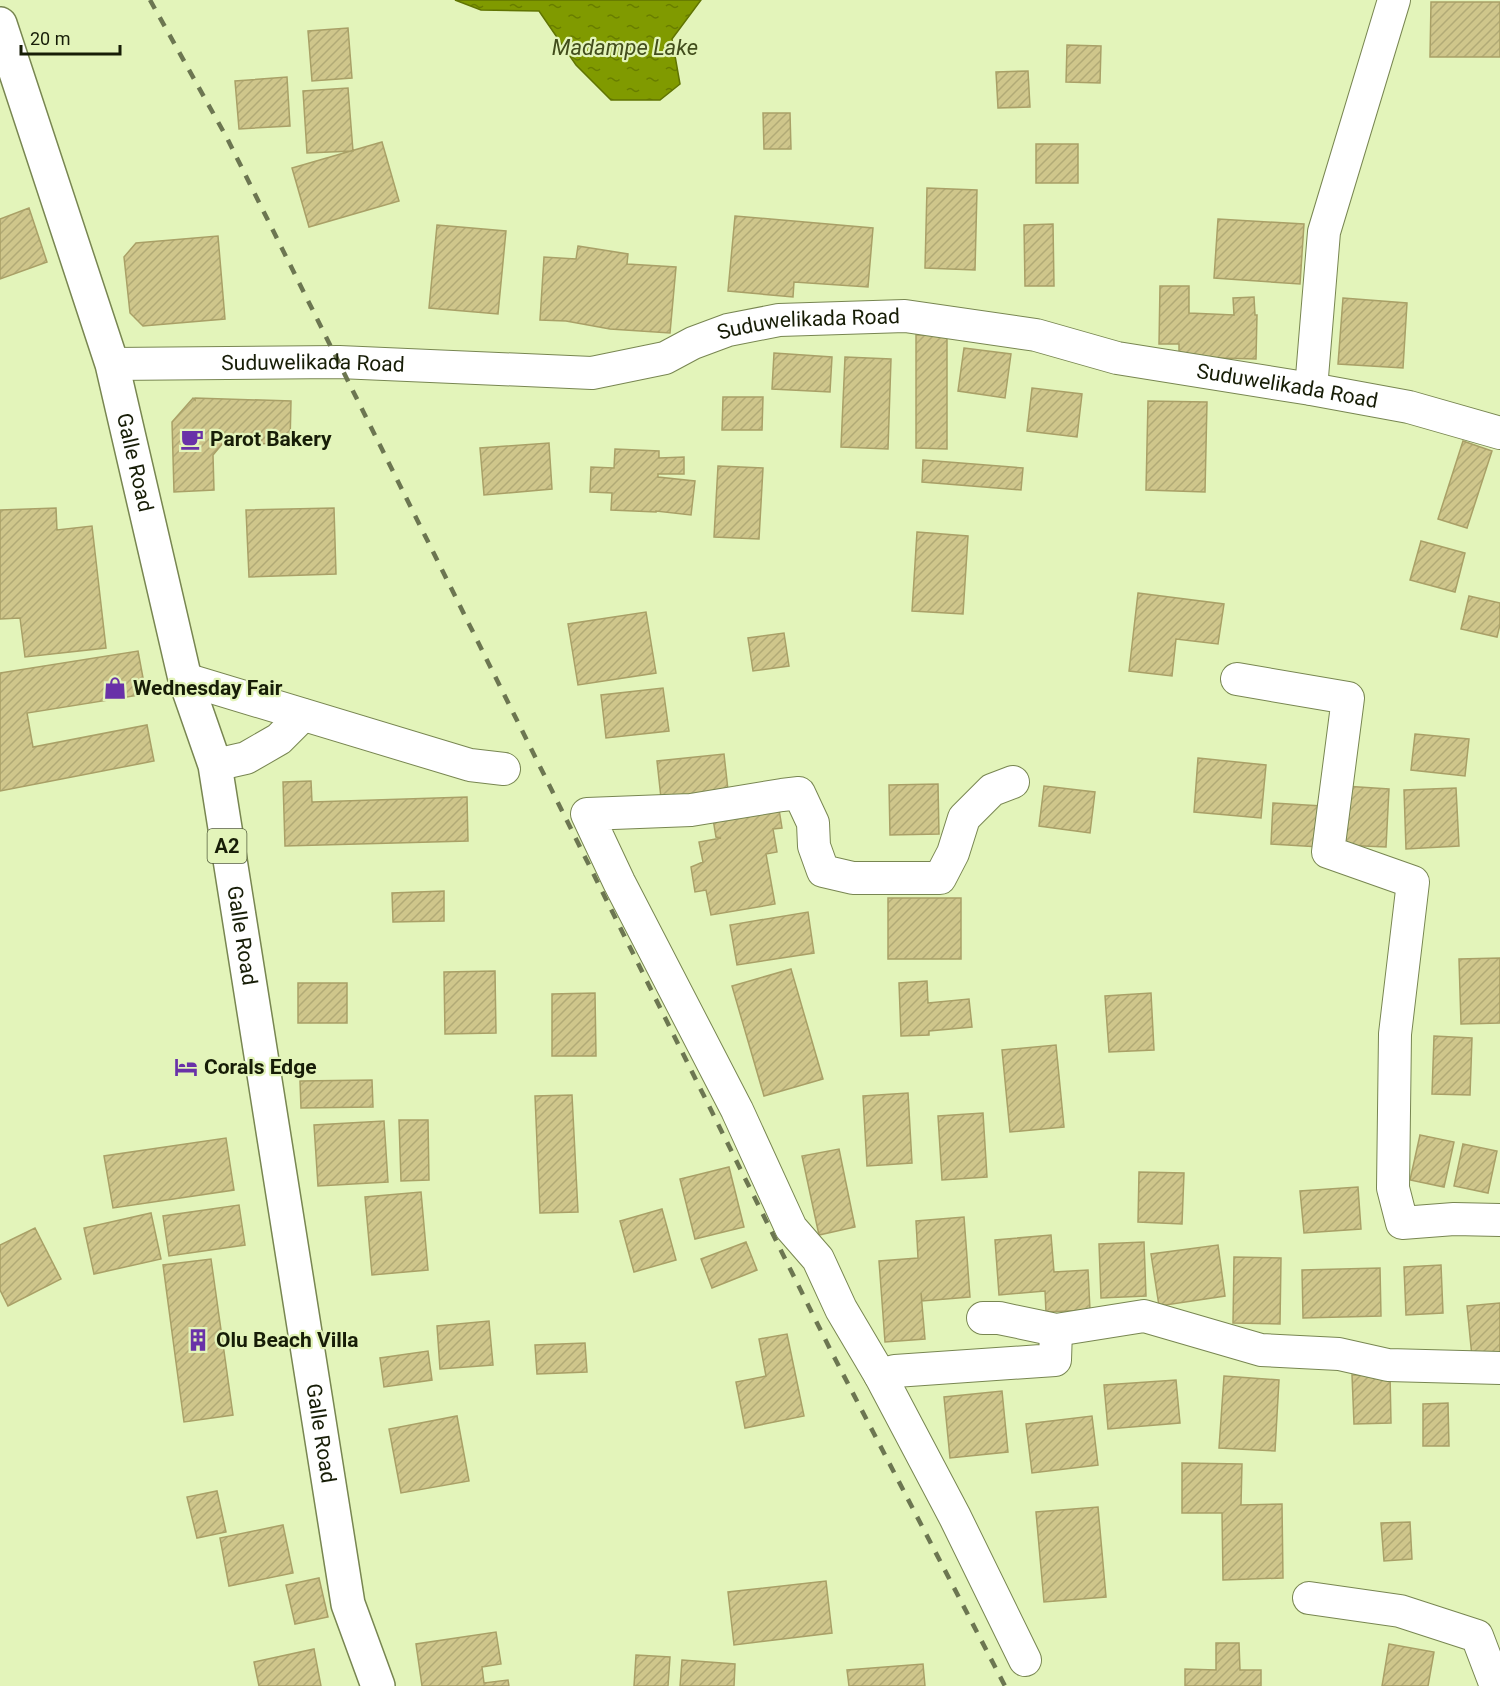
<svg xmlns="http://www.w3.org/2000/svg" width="1500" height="1686" font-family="Roboto,sans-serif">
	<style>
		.water { fill: url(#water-ripples); stroke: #607402; stroke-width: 1.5 }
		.building { fill: url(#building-hatch); stroke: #a9a067; stroke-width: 1.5 }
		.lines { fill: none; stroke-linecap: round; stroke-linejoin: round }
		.minor-casing { stroke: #788651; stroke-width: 34 }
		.trunk-casing { stroke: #788651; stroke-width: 36 }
		.minor { stroke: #fff; stroke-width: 32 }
		.trunk { stroke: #fff; stroke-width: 33 }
		.rail { stroke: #6c7651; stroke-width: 4.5; stroke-dasharray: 10 10; stroke-linecap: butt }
		.labels { text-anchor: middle; stroke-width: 4.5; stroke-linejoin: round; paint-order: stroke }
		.shield { fill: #e3f4ba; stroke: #545e3d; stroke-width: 1.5 }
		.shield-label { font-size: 20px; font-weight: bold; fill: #171d07 }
		.street-label { font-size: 21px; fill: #171d07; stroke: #e3f4ba }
		.poi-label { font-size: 21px; font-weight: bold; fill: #171d07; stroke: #e3f4ba; text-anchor: start }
		.water-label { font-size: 22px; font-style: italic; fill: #424d1c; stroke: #e3f4ba }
	</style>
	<defs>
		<pattern id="water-ripples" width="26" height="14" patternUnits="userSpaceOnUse" patternTransform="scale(1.5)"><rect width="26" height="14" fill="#809a00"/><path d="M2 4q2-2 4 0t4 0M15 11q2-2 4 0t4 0" fill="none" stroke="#687d00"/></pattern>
		<pattern id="building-hatch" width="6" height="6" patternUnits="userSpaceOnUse" patternTransform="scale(1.5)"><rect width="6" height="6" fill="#cfc68b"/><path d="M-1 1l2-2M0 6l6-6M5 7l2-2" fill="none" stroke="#b1aa76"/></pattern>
	</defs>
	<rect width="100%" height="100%" fill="#e3f4ba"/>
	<!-- water -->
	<path class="water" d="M 455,0 L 701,0 L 672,39 L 680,84 L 660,100 L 611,100 L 576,65 L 539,11 L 481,10 Z"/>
	<!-- building -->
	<path class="building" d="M 1431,2 L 1500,2 L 1500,57 L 1430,57 Z
		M 348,28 L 352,78 L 312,81 L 308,31 Z
		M 1067,45 L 1101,46 L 1100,83 L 1066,82 Z
		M 1028,71 L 1030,107 L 998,108 L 996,72 Z
		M 287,77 L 290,126 L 239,129 L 235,81 Z
		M 348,88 L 353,151 L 307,153 L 303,91 Z
		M 763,113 L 790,113 L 791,149 L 764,149 Z
		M 382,142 L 399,201 L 309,227 L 292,168 Z
		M 1036,144 L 1078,144 L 1078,183 L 1036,183 Z
		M 927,188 L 977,190 L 975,270 L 925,268 Z
		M 29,208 L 47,262 L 0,279 L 0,219 Z
		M 735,216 L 873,228 L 868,287 L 794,282 L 793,297 L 728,291 Z
		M 1218,219 L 1304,224 L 1300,284 L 1214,278 Z
		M 1053,224 L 1054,286 L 1025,286 L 1024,225 Z
		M 437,225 L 506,231 L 498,314 L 429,308 Z
		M 218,236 L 225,319 L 143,326 L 130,313 L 124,257 L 136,243 Z
		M 578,246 L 628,254 L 627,264 L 676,267 L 670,333 L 610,329 L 566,321 L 540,320 L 544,257 L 576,259 Z
		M 1160,286 L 1189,286 L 1189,313 L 1234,315 L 1233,298 L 1254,297 L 1255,315 L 1257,315 L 1256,359 L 1179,357 L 1179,344 L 1159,344 Z
		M 1343,298 L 1407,303 L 1403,368 L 1338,364 Z
		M 916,335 L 947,335 L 947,449 L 916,448 Z
		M 964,348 L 1011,354 L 1005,398 L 958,391 Z
		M 774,353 L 832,357 L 830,392 L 772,389 Z
		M 845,357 L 891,359 L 888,449 L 841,447 Z
		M 1032,388 L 1082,394 L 1077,437 L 1027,431 Z
		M 723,397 L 763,397 L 762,430 L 722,430 Z
		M 193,398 L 195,400 L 195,398 L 291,401 L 290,444 L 223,443 L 213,455 L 214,490 L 174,492 L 172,422 Z
		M 1148,401 L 1207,402 L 1205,492 L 1146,490 Z
		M 1463,441 L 1492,451 L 1467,528 L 1438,519 Z
		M 549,443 L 552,489 L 484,495 L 480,448 Z
		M 615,449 L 659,451 L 659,458 L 684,457 L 684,474 L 658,474 L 658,477 L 695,481 L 691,515 L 656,511 L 656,512 L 611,510 L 612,493 L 590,492 L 591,467 L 614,468 Z
		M 923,460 L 1023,468 L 1021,490 L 922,482 Z
		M 718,466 L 763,468 L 759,539 L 714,537 Z
		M 56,508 L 57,530 L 92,526 L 106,648 L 25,657 L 20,618 L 0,619 L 0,510 Z
		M 334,508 L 336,574 L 249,577 L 246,510 Z
		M 917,532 L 968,536 L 963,614 L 912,611 Z
		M 1421,541 L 1465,553 L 1455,592 L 1410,580 Z
		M 1138,593 L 1224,604 L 1218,644 L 1176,639 L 1172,676 L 1129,671 Z
		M 1469,596 L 1500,603 L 1500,625 L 1497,637 L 1461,629 Z
		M 646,612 L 656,673 L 578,685 L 568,624 Z
		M 784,633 L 789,666 L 753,671 L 748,638 Z
		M 138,651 L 146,694 L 27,713 L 33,747 L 147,725 L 154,761 L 0,791 L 0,673 Z
		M 663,688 L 669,731 L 606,738 L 601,695 Z
		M 1415,734 L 1469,739 L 1465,776 L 1411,770 Z
		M 724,754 L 728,790 L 661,798 L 657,761 Z
		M 1198,758 L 1266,765 L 1261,818 L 1194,812 Z
		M 311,781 L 312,802 L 467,797 L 468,841 L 285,846 L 283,782 Z
		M 938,784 L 939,834 L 890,835 L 889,785 Z
		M 1044,786 L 1095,792 L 1090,833 L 1039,826 Z
		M 1344,786 L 1389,789 L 1386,847 L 1341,845 Z
		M 1456,788 L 1459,846 L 1406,849 L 1404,790 Z
		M 778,803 L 782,828 L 773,829 L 777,852 L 766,854 L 775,904 L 711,915 L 706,890 L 695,892 L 691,867 L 703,862 L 699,842 L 721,838 L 716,837 L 712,813 Z
		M 1273,803 L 1322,806 L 1320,847 L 1271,844 Z
		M 444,891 L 444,921 L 393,922 L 392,893 Z
		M 888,898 L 961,898 L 961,959 L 888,959 Z
		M 808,912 L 814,953 L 737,965 L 730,925 Z
		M 1500,958 L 1500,1023 L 1461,1024 L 1459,959 Z
		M 791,969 L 823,1079 L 764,1096 L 732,986 Z
		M 495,971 L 496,1033 L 445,1034 L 444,972 Z
		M 927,981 L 928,1003 L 969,999 L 972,1027 L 929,1031 L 929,1035 L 901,1036 L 899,983 Z
		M 298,983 L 347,983 L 347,1023 L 298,1023 Z
		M 595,993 L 596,1056 L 552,1056 L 552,994 Z
		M 1151,993 L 1154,1050 L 1109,1052 L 1105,996 Z
		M 1434,1036 L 1472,1038 L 1470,1095 L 1432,1094 Z
		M 1056,1045 L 1064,1127 L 1010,1132 L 1002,1050 Z
		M 372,1080 L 373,1107 L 301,1108 L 300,1081 Z
		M 908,1093 L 912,1163 L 867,1166 L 863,1096 Z
		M 572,1095 L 578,1212 L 540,1213 L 535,1096 Z
		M 983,1113 L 987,1177 L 942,1180 L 938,1116 Z
		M 399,1120 L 428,1120 L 429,1180 L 401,1181 Z
		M 384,1121 L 388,1182 L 318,1186 L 314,1125 Z
		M 1420,1135 L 1454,1142 L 1444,1187 L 1410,1180 Z
		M 226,1138 L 234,1190 L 113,1208 L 104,1156 Z
		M 1463,1144 L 1497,1151 L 1488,1193 L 1454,1186 Z
		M 839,1149 L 855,1227 L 819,1235 L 802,1156 Z
		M 729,1167 L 744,1227 L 695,1239 L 680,1179 Z
		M 1139,1172 L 1184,1173 L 1182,1224 L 1138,1222 Z
		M 1358,1187 L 1361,1229 L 1304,1233 L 1300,1191 Z
		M 421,1192 L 428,1270 L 372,1275 L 365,1197 Z
		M 239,1205 L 245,1245 L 169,1256 L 163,1216 Z
		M 662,1209 L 676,1260 L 634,1272 L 620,1221 Z
		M 151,1213 L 161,1259 L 94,1274 L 84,1228 Z
		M 964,1217 L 970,1297 L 922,1301 L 921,1293 L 925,1339 L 885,1342 L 879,1261 L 918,1258 L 916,1221 Z
		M 35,1228 L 61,1279 L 8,1306 L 0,1290 L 0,1245 Z
		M 1051,1235 L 1054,1272 L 1088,1270 L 1090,1310 L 1046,1312 L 1045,1291 L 999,1295 L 995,1240 Z
		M 746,1242 L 757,1270 L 712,1288 L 701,1259 Z
		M 1144,1242 L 1146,1296 L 1101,1298 L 1099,1244 Z
		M 1218,1245 L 1225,1296 L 1159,1306 L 1151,1254 Z
		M 1234,1257 L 1281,1258 L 1280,1324 L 1233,1323 Z
		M 211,1259 L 233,1415 L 184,1422 L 163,1265 Z
		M 1441,1265 L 1443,1313 L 1406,1315 L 1404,1267 Z
		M 1380,1268 L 1381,1316 L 1303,1318 L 1302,1270 Z
		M 1500,1303 L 1500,1355 L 1472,1357 L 1467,1306 Z
		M 489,1321 L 493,1365 L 440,1369 L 437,1326 Z
		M 787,1334 L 804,1416 L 745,1428 L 736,1382 L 766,1376 L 759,1339 Z
		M 585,1343 L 587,1372 L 537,1374 L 535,1345 Z
		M 428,1351 L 432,1380 L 384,1387 L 380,1358 Z
		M 1390,1374 L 1391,1423 L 1354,1424 L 1352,1375 Z
		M 1224,1376 L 1279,1380 L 1275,1451 L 1219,1448 Z
		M 1176,1380 L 1180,1423 L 1108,1429 L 1104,1385 Z
		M 1002,1391 L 1008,1452 L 950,1458 L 944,1397 Z
		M 1448,1403 L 1449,1446 L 1423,1446 L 1423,1404 Z
		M 457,1416 L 469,1481 L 401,1493 L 389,1429 Z
		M 1092,1416 L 1098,1465 L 1032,1473 L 1026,1424 Z
		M 1182,1463 L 1242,1464 L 1241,1505 L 1282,1504 L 1283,1578 L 1223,1580 L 1222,1513 L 1182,1513 Z
		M 217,1491 L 226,1532 L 197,1538 L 187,1497 Z
		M 1098,1507 L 1106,1597 L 1044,1602 L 1036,1512 Z
		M 1410,1522 L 1412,1559 L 1384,1561 L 1381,1523 Z
		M 283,1525 L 293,1573 L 229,1586 L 220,1538 Z
		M 319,1578 L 328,1617 L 295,1624 L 286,1585 Z
		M 826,1581 L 832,1633 L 734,1645 L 728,1592 Z
		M 496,1632 L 501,1664 L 482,1667 L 484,1683 L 508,1680 L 509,1686 L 422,1686 L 416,1644 Z
		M 1216,1643 L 1239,1643 L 1240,1670 L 1261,1670 L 1261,1686 L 1185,1686 L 1185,1669 L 1216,1670 Z
		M 1389,1644 L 1434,1652 L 1428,1686 L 1382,1686 Z
		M 314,1649 L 321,1686 L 259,1686 L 254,1662 Z
		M 636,1655 L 670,1657 L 668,1686 L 634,1686 Z
		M 682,1660 L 735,1664 L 734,1686 L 680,1686 Z
		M 923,1664 L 925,1686 L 849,1686 L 847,1670 Z"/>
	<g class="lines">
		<!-- minor casing -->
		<g class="minor-casing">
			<g id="minor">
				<path id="s1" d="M 112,364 L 339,362 L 592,373 L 665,358 L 693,343 L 728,330 L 779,320 L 905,316 L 1036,335 L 1117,358 L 1311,389 L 1409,407 L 1500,433"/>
				<path d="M 1311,389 L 1324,232 L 1394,0"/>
				<path d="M 185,679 L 470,765 L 504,769"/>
				<path d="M 1237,679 L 1348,698 L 1328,852 L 1413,882 L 1395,1034 L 1393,1188 L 1402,1223 L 1454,1219 L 1500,1220"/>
				<path d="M 215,765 L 246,758 L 279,739 L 303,715"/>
				<path d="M 983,1318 L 999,1318 L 1056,1330 L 1144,1316 L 1261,1350 L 1339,1354 L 1388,1365 L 1500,1368"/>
				<path d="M 880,1375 L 841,1309 L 818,1259 L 791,1228 L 737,1110 L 619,882 L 587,814 L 691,810 L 782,795 L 799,793 L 813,823 L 814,846 L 823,871 L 853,878 L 940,878 L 953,853 L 964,818 L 992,790 L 1013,782"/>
				<path d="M 1309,1598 L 1400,1611 L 1477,1636 L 1496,1686"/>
				<path d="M 1025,1660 L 955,1517 L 880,1375 L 895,1371 L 1055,1360 L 1056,1330"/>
			</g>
		</g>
		<!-- trunk casing -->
		<g class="trunk-casing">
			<g id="trunk">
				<path id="s2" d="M 0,24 L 112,364 L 185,679 L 215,765 L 348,1604 L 378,1686"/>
			</g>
		</g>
		<!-- minor -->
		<use href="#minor" class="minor"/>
		<!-- trunk -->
		<use href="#trunk" class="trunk"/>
		<!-- rail -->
		<path class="rail" d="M 150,0 L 227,138 L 831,1351 L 1005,1686"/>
	</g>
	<!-- icons -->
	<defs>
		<g id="cafe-bare" transform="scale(1.8)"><path d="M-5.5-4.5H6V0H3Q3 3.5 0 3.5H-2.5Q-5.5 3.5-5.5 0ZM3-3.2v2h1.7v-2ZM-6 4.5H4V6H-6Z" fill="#6931a8" stroke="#e3f4ba" stroke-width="2.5" paint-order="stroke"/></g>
		<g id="shop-bare" transform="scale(1.8)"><path d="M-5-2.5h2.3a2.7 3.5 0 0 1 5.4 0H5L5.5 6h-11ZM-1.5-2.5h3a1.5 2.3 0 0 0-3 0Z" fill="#6931a8" stroke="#e3f4ba" stroke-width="2.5" paint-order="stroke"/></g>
		<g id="hotel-bare" transform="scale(1.8)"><path d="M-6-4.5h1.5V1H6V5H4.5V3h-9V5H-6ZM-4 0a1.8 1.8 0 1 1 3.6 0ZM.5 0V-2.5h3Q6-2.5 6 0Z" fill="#6931a8" stroke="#e3f4ba" stroke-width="2.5" paint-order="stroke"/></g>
		<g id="building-bare" transform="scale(1.8)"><path d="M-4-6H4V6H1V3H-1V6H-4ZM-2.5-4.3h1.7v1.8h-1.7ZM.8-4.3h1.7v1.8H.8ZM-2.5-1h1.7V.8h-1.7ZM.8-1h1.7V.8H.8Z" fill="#6931a8" stroke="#e3f4ba" stroke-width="2.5" paint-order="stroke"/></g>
	</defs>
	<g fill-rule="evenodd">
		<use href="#cafe-bare" x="192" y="439"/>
		<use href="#shop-bare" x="115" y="688"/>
		<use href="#hotel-bare" x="186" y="1067"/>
		<use href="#building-bare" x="198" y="1340"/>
	</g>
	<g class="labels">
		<!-- shield labels -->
		<rect class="shield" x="207.5" y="829" width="39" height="34" rx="4.5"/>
		<g class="shield-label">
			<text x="227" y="853">A2</text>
		</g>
		<!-- street labels -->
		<g class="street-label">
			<text dy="7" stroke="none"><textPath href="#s1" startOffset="705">Suduwelikada Road</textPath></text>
			<text dy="7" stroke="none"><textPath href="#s1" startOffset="201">Suduwelikada Road</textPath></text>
			<text dy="7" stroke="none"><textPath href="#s1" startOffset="1191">Suduwelikada Road</textPath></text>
			<text dy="7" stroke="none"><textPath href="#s2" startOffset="459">Galle Road</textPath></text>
			<text dy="7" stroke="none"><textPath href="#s2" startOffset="945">Galle Road</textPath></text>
			<text dy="7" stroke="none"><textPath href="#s2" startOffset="1449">Galle Road</textPath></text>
		</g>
		<!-- poi labels -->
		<g class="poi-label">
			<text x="210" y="446">Parot Bakery</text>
			<text x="133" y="695">Wednesday Fair</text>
			<text x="204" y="1074">Corals Edge</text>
			<text x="216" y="1347">Olu Beach Villa</text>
		</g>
		<!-- water labels -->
		<g class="water-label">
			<text x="625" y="55">Madampe Lake</text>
		</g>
	</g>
	<!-- scale -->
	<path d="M21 45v9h99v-9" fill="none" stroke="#171d07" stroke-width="3"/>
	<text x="30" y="45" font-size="18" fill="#171d07" stroke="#e3f4ba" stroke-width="4.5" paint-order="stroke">20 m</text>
</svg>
